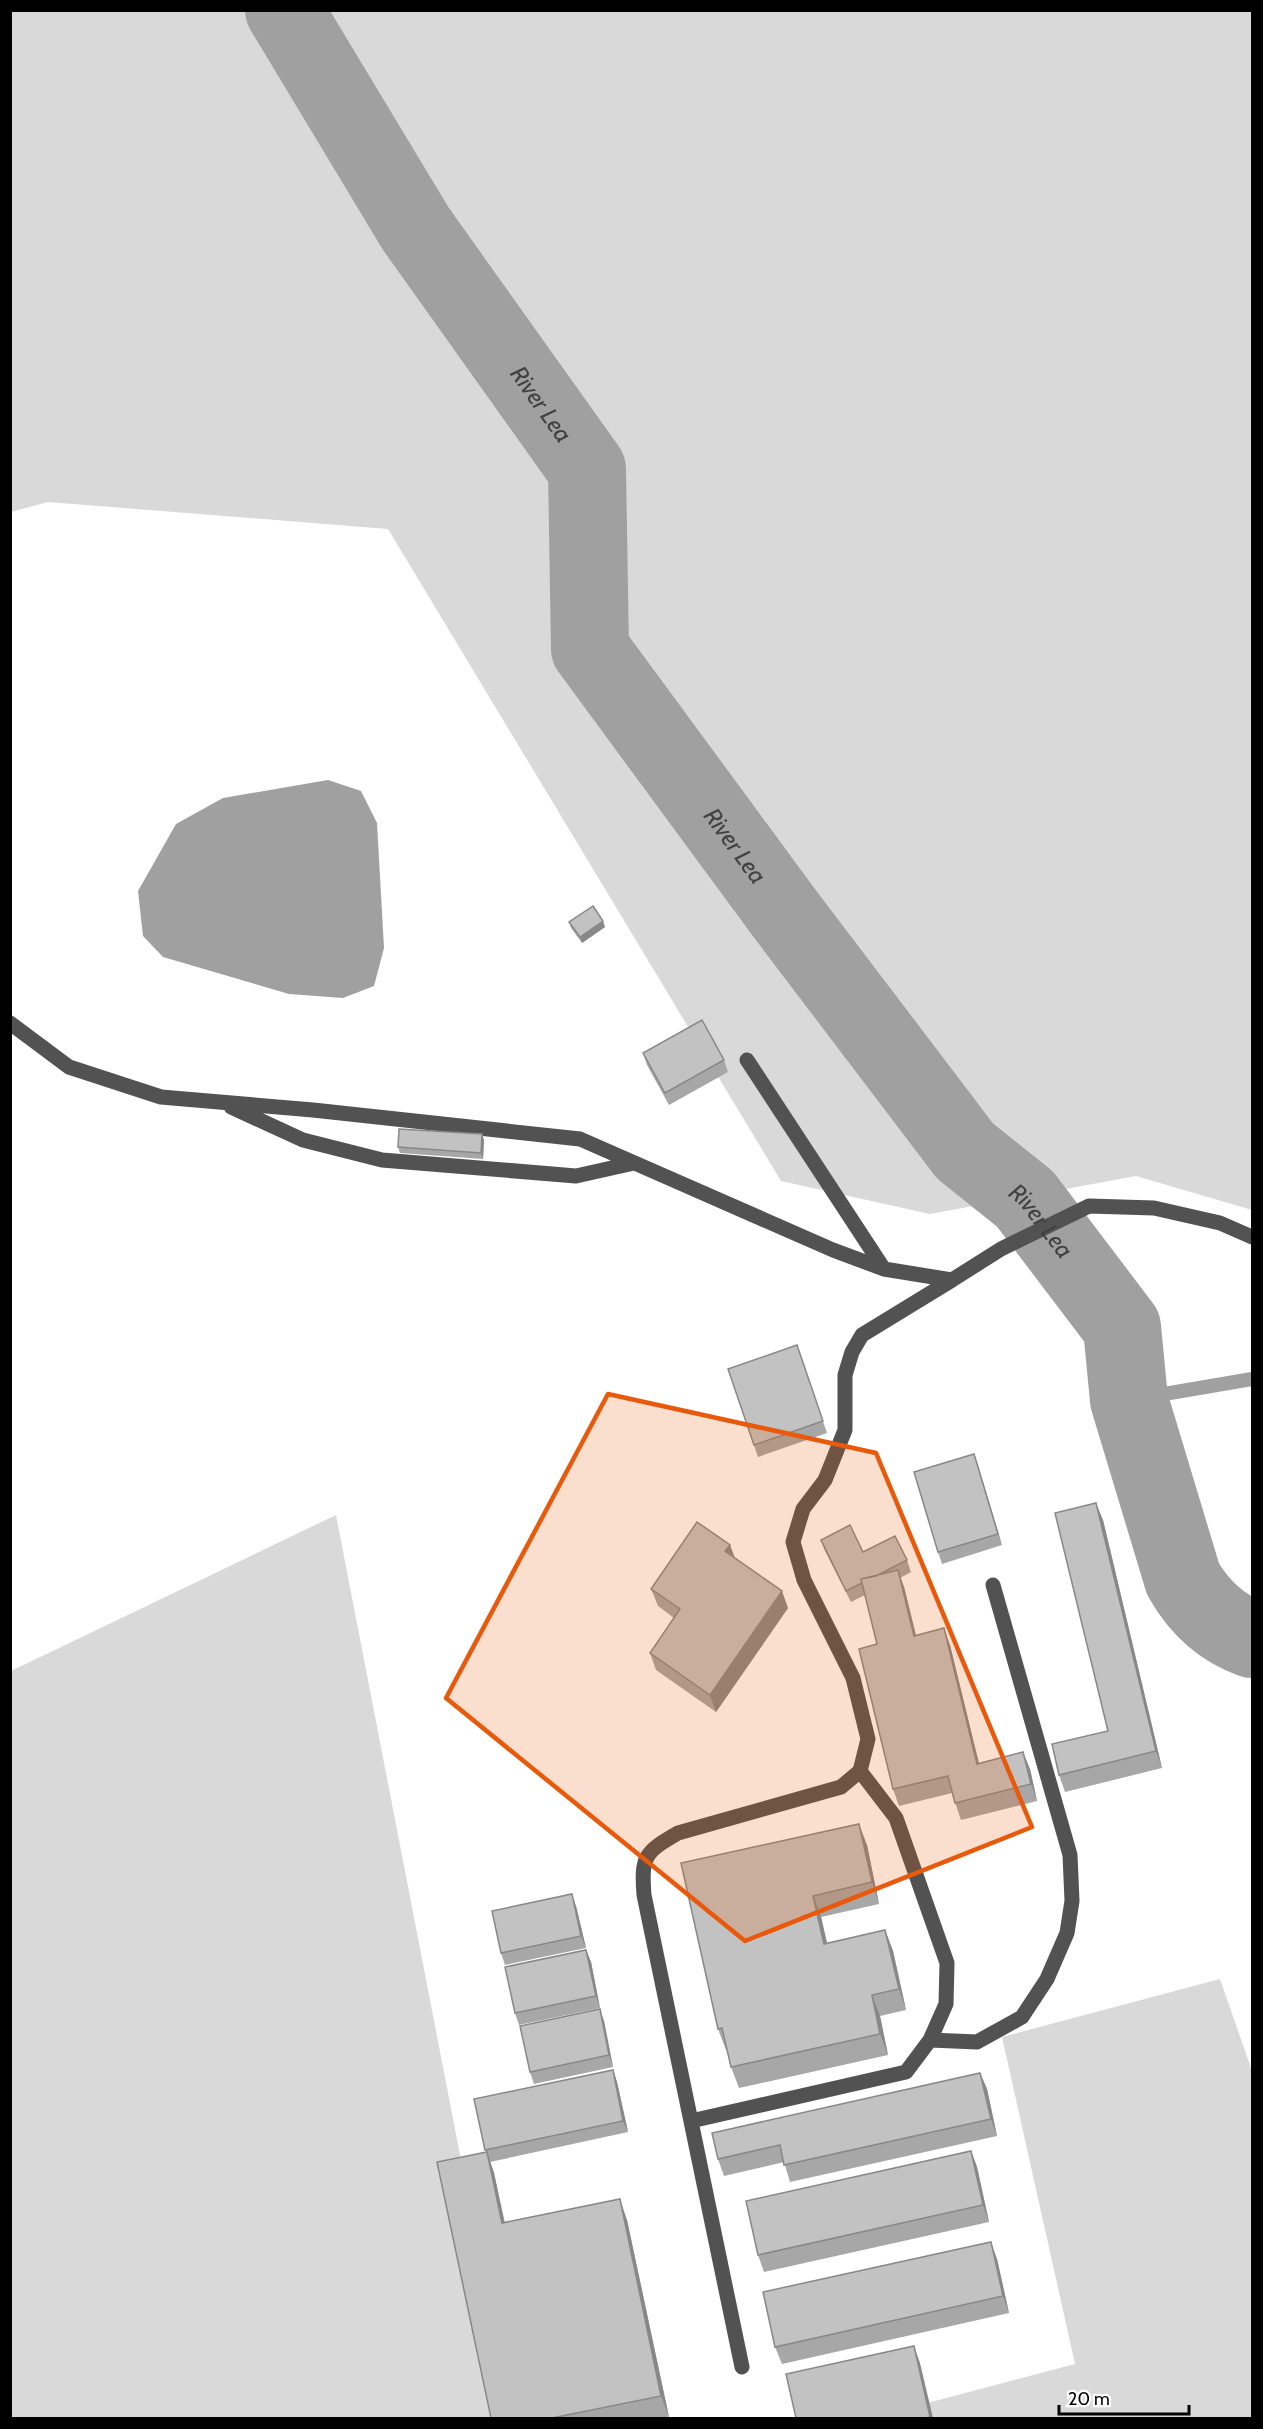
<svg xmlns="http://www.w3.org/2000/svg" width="1263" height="2429" font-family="Cabin,sans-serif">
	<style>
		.green { fill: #d9d9d9 }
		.water { fill: #a0a0a0 }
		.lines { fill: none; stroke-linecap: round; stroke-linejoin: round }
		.stream { stroke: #a0a0a0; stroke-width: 14 }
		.river { stroke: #a0a0a0; stroke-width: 78 }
		.minor { stroke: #525252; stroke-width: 15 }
		.wall { fill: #a7a7a7 }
		.shaded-wall { fill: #888 }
		.building { fill: #c2c2c2; stroke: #888; stroke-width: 1.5 }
		.marked { fill: #e8590c; fill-opacity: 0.2; stroke: #e8590c; stroke-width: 4.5; stroke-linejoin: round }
		.labels { text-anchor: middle; stroke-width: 6; stroke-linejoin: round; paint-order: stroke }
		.water-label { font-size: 24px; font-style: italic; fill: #414141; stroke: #fff }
	</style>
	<rect width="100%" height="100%" fill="#fff"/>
	<!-- green -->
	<path class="green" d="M 11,11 L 1252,11 L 1252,1210 L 1136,1176 L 930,1214 L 781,1181 L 388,529 L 48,502 L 11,512 Z
		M 336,1515 L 511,2418 L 11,2418 L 11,1671 Z
		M 1220,1979 L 1252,2071 L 1252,2418 L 871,2418 L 1075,2364 L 1002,2037 Z"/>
	<!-- water -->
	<path class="water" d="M 328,780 L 361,791 L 377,823 L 384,948 L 374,986 L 343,998 L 289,994 L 163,957 L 143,936 L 138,891 L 176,824 L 223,798 Z"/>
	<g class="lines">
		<!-- stream -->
		<path class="stream" d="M 1129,1400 L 1252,1379"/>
		<!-- river -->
		<path class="river" id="s1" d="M 284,10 L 416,229 L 587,469 L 590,649 L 785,914 L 965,1151 L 1025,1199 L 1122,1327 L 1129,1400 L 1183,1579 C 1199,1607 1221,1628 1252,1639"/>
		<!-- minor -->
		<path class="minor" d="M 10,1023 L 69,1067 L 161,1097 L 313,1110 L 580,1139 L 833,1250 L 884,1269 L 952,1280 L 1001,1249 L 1089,1206 L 1154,1208 L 1220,1223 L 1252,1237
			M 747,1060 L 884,1269
			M 231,1107 L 303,1140 L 382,1160 L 576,1176 L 634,1163
			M 930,2040 L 977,2042 L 1022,2017 L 1047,1979 L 1067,1933 L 1072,1901 L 1070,1855 L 993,1585
			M 691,2121 L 906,2072 L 930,2040 L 946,2004 L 947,1963 L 896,1818 L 860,1771
			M 742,2367 L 644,1895 C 641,1856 645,1852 678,1833 L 841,1787 L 860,1771 L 868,1739 L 853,1678 L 804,1580 L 793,1542 L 803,1509 L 825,1480 L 845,1430 L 845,1375 L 852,1352 L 862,1335 L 952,1280"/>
	</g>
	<!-- wall -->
	<path class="wall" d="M 569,922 L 605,927 L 582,943 L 571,928 Z
		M 643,1053 L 724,1060 L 728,1072 L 669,1105 L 647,1065 Z
		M 482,1134 L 484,1140 L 483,1159 L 400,1153 L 398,1147 Z
		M 797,1345 L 827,1433 L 758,1457 L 728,1369 Z
		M 974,1454 L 1002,1545 L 942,1564 L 938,1552 Z
		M 1103,1520 L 1162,1768 L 1065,1792 L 1059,1775 L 1108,1731 Z
		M 821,1540 L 863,1552 L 907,1560 L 911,1572 L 900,1578 L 904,1587 L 916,1635 L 950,1645 L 979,1763 L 1030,1769 L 1037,1801 L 961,1820 L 952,1793 L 899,1806 L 893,1789 L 877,1644 L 865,1595 L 851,1602 L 825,1551 Z
		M 730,1545 L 735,1558 L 788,1608 L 716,1712 L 656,1670 L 650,1653 L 674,1618 L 658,1606 L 651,1589 Z
		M 867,1845 L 879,1904 L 821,1917 L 827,1943 L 885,1930 L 893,1951 L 906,2010 L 880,2016 L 888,2055 L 739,2088 L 731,2067 L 727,2050 L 726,2050 L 718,2029 L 681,1863 Z
		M 576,1906 L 586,1948 L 505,1965 L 501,1953 Z
		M 586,1950 L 591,1962 L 600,2008 L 519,2025 L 515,2013 Z
		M 604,2021 L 613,2067 L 534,2084 L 530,2072 Z
		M 613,2070 L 617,2082 L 628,2132 L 490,2162 L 494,2173 L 505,2223 L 627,2220 L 669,2417 L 662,2418 L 491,2418 L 486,2152 L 474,2099 Z
		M 980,2073 L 987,2089 L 997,2136 L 790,2182 L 784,2162 L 724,2176 L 718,2159 Z
		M 971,2151 L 977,2167 L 989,2222 L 764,2272 L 758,2255 Z
		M 997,2259 L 1009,2313 L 782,2364 L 775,2347 Z"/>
	<!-- shaded-wall -->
	<path class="shaded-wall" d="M 603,921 L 605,927 L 582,943 L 580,937 Z
		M 482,1134 L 484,1140 L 483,1159 L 481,1153 Z
		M 974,1454 L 978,1465 L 1002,1545 L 998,1534 Z
		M 1096,1503 L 1103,1520 L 1162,1768 L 1156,1751 Z
		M 730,1545 L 736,1562 L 725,1551 Z
		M 898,1570 L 904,1587 L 920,1653 L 914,1636 Z
		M 782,1591 L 788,1608 L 716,1712 L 710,1695 Z
		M 944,1628 L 950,1645 L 983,1781 L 977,1764 Z
		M 1023,1752 L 1030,1769 L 1037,1801 L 1031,1784 Z
		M 859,1824 L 867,1845 L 879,1904 L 872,1882 Z
		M 572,1894 L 576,1906 L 586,1948 L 581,1936 Z
		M 813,1896 L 821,1917 L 832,1965 L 824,1944 Z
		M 885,1930 L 893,1951 L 906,2010 L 899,1989 Z
		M 586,1950 L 591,1962 L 600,2008 L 596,1996 Z
		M 872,1995 L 880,2016 L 888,2055 L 880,2034 Z
		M 600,2009 L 604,2021 L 613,2067 L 609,2055 Z
		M 613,2070 L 617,2082 L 628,2132 L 623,2121 Z
		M 980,2073 L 987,2089 L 997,2136 L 991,2119 Z
		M 971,2151 L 977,2167 L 989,2222 L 983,2205 Z
		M 487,2152 L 494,2173 L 509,2245 L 502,2223 Z
		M 620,2199 L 627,2220 L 669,2417 L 661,2396 Z
		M 991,2242 L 997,2259 L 1009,2313 L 1003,2296 Z
		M 914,2346 L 920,2363 L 933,2418 L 930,2418 Z"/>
	<!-- building -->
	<path class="building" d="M 593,906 L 603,921 L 580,937 L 569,922 Z
		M 702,1020 L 724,1060 L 665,1093 L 643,1053 Z
		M 399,1129 L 482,1134 L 481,1153 L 398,1147 Z
		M 797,1345 L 823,1421 L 754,1445 L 728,1369 Z
		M 974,1454 L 998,1534 L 938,1552 L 914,1472 Z
		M 1096,1503 L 1156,1751 L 1059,1775 L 1052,1744 L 1108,1731 L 1055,1513 Z
		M 697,1522 L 730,1545 L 725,1551 L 782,1591 L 710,1695 L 650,1653 L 680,1609 L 651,1589 Z
		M 850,1525 L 863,1552 L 895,1536 L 907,1560 L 876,1576 L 861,1579 L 862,1583 L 846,1591 L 821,1540 Z
		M 898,1570 L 914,1636 L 944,1628 L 977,1764 L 1023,1752 L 1031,1784 L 955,1803 L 948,1776 L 893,1789 L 859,1649 L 877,1644 L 861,1579 Z
		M 859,1824 L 872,1882 L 813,1896 L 824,1944 L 885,1930 L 899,1989 L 872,1995 L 880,2034 L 731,2067 L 722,2028 L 718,2029 L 681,1863 Z
		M 572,1894 L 581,1936 L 501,1953 L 492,1911 Z
		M 586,1950 L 596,1996 L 515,2013 L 505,1967 Z
		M 600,2009 L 609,2055 L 530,2072 L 520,2026 Z
		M 613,2070 L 623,2121 L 485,2150 L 474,2099 Z
		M 980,2073 L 991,2119 L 784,2165 L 780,2145 L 718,2159 L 712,2133 Z
		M 971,2151 L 983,2205 L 758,2255 L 746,2201 Z
		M 487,2152 L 502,2223 L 620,2199 L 661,2396 L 552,2418 L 491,2418 L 437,2162 Z
		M 991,2242 L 1003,2296 L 775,2347 L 763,2292 Z
		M 914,2346 L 930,2417 L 925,2418 L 796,2418 L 786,2374 Z"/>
	<!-- marked area -->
	<path class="marked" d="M 608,1394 L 876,1453 L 1032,1827 L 745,1941 L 446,1698 Z"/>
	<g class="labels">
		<!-- water labels -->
		<g class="water-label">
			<text dy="8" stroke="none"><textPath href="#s1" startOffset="471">River Lea</textPath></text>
			<text dy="8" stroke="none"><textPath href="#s1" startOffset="975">River Lea</textPath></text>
			<text dy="8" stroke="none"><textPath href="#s1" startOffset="1461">River Lea</textPath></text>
		</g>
	</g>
	<!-- border -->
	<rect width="1263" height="2429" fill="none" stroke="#000000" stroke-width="24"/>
	<!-- scale -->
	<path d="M1059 2405v9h130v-9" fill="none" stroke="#000000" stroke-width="3"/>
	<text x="1068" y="2405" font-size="18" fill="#000000" stroke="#ffffff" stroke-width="4.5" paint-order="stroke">20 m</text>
</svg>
